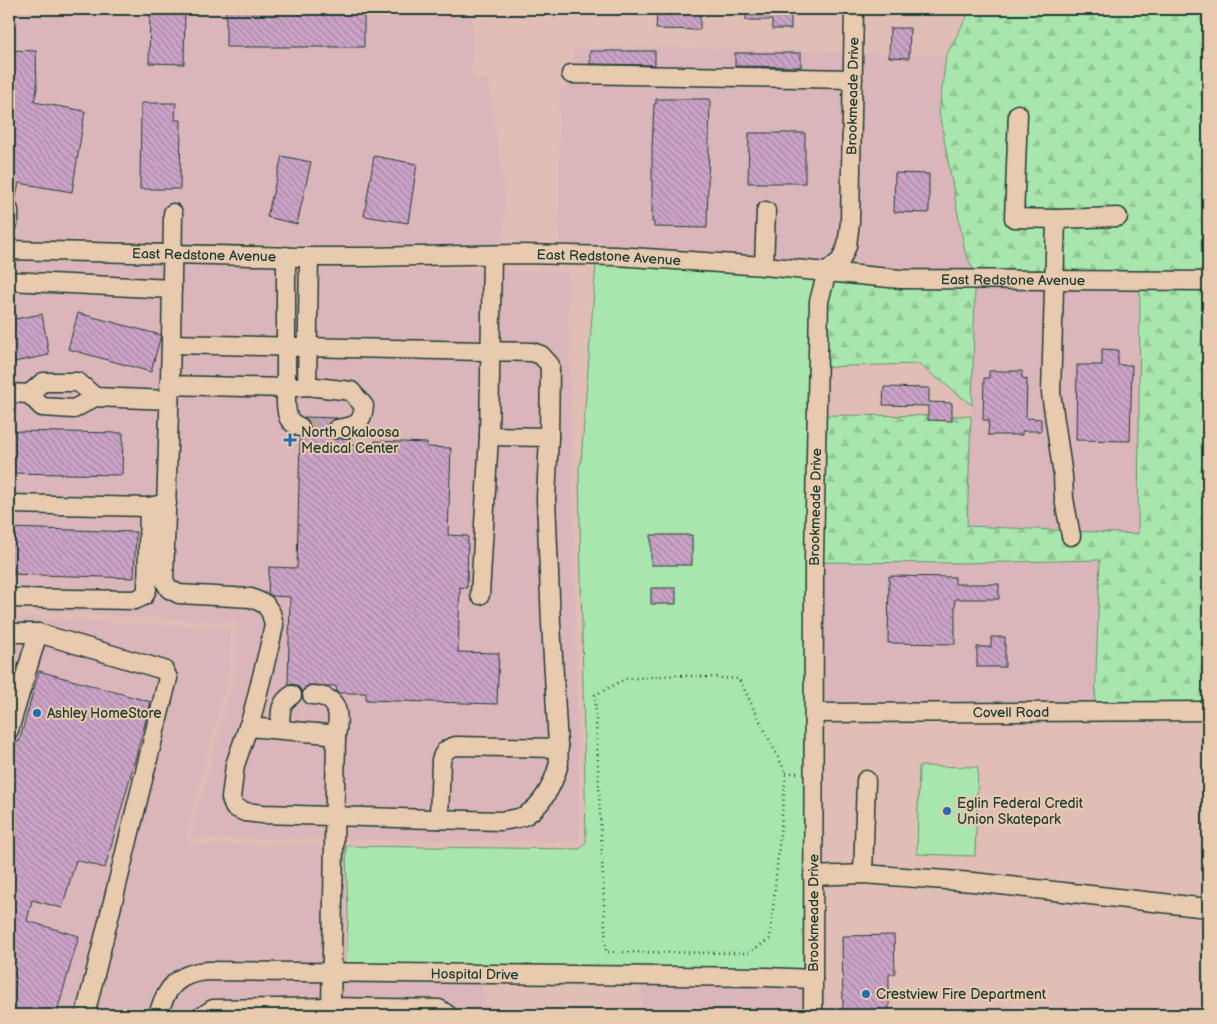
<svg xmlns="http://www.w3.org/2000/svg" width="1217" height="1024" font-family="'Balsamiq Sans',sans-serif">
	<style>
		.built { fill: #dab6bb }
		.forest { fill: url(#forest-firs); stroke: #649270 }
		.park { fill: #a9e6ad; stroke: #649270 }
		.building { fill: url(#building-back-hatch); stroke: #1f3d34 }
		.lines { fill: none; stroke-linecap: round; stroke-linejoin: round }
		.minor-tunnel { stroke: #b9a49c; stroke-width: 18; stroke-dasharray: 18 9; stroke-linecap: butt }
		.minor-casing { stroke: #1f3d34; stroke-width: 21 }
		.path { stroke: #1f3d34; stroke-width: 2.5; stroke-dasharray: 1 4; stroke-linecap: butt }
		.minor { stroke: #e8caaf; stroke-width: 18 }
		.poi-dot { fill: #1f6fb2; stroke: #e8caaf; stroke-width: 2 }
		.labels { text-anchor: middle; stroke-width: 4; stroke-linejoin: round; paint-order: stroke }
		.street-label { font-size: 14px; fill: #1f3d34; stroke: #e8caaf }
		.poi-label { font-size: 14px; fill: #1f3d34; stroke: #e8caaf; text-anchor: start }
	</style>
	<defs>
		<pattern id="forest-firs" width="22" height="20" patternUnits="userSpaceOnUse" patternTransform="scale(1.25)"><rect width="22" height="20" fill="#a9e6ad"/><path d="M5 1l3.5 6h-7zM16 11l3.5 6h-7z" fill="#91c695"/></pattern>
		<pattern id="building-back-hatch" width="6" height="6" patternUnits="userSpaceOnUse" patternTransform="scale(1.25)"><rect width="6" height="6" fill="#cca3c8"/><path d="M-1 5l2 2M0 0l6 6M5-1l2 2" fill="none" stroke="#a586a3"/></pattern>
	</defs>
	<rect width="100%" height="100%" fill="#e0beb6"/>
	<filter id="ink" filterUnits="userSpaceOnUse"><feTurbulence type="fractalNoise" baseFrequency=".02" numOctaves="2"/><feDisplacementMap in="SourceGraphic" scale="10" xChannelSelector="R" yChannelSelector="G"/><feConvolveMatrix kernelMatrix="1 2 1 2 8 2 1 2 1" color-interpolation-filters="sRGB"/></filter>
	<g filter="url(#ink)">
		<!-- built -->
		<path class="built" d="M 9,9 L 473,9 L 472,80 L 488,79 L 505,196 L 503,246 L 416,248 L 114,240 L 9,241 Z
			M 658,47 L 946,55 L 939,112 L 965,252 L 974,272 L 901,271 L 719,254 L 559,247 L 559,89 L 567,88 L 574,48 Z
			M 9,260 L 568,272 L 580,842 L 190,838 L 235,674 L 237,623 L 9,609 Z
			M 975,288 L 1140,289 L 1138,534 L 967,526 L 971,416 L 972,405 Z
			M 1101,560 L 1095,702 L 809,706 L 811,562 L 962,563 Z
			M 9,616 L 231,629 L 229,673 L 185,836 L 190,845 L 346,846 L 346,971 L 479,972 L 488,1015 L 9,1015 Z
			M 641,973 L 803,973 L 805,1015 L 641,1015 Z"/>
		<!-- forest -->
		<path class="forest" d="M 971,9 L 1173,9 L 1208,12 L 1208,272 L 974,272 L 965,252 L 939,112 L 946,56 Z
			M 816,279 L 900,287 L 975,288 L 972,405 L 919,364 L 844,366 L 814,369 Z
			M 1140,289 L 1208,289 L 1208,703 L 1095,702 L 1100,560 L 962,563 L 811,562 L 814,415 L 971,416 L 967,526 L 1138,534 Z"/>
		<!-- park -->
		<path class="park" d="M 596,264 L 711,270 L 816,279 L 806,949 L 803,956 L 803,973 L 346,971 L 348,917 L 346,846 L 580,849 L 586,842 L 579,467 L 581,462 Z
			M 919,766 L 978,767 L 975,856 L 917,854 Z"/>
		<!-- building -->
		<path class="building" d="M 150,9 L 185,9 L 184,64 L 149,63 Z
			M 226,9 L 364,9 L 364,47 L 226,47 Z
			M 746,9 L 791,9 L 791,29 L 772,29 L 772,20 L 746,20 Z
			M 657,11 L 700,12 L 700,30 L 656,29 Z
			M 890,28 L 910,28 L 909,58 L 889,57 Z
			M 9,50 L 36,51 L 37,89 L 34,102 L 85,111 L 72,192 L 19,183 L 15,202 L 9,199 Z
			M 590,51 L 655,51 L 655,65 L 590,64 Z
			M 735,53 L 801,53 L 801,67 L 735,66 Z
			M 656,99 L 710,99 L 707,228 L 654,227 L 654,222 L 652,222 L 652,148 L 654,104 L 656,104 Z
			M 141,103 L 176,103 L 175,120 L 181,120 L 180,189 L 140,189 Z
			M 749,133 L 805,133 L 805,183 L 748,183 Z
			M 282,156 L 311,162 L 297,224 L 267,217 Z
			M 374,156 L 417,164 L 408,223 L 364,216 Z
			M 895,173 L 929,174 L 929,213 L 894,212 Z
			M 78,313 L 161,335 L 151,372 L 68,349 Z
			M 42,314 L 49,355 L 9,363 L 9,320 Z
			M 1102,349 L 1118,350 L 1118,365 L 1132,365 L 1130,441 L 1076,440 L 1077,365 L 1102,365 Z
			M 989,371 L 1022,371 L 1022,378 L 1027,379 L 1026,418 L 1041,419 L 1041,431 L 1022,431 L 1022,435 L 988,435 L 989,420 L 983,420 L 984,378 L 989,378 Z
			M 884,387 L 929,388 L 929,402 L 952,403 L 952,421 L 928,420 L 928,406 L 883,405 Z
			M 304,417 L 337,418 L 331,421 L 327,425 L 327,430 L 329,435 L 334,439 L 350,438 L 349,445 L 375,446 L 375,441 L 427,443 L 427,447 L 451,448 L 448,535 L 468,536 L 467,588 L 460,587 L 458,652 L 499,653 L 497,704 L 366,700 L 366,693 L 337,693 L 336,686 L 308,685 L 302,692 L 297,685 L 288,684 L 290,597 L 272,596 L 268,594 L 269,567 L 297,568 L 300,438 L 306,435 L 311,427 L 309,421 Z
			M 9,431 L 123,433 L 122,475 L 9,473 Z
			M 9,528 L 136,532 L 134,578 L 9,574 Z
			M 651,535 L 692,535 L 692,565 L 651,565 Z
			M 889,576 L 955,577 L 955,584 L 999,584 L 999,599 L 955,599 L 955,644 L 888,643 Z
			M 651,588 L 676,588 L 676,604 L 651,604 Z
			M 991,637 L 1005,637 L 1005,667 L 977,667 L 977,647 L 991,647 Z
			M 39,671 L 151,702 L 105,868 L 76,860 L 62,908 L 32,900 L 27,921 L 79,936 L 56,1015 L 9,1015 L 9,740 L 19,742 Z
			M 894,935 L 895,974 L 889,974 L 889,1015 L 843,1015 L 842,936 Z"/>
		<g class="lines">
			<!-- minor-tunnel -->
			<path class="minor-tunnel" d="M 300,427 L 337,429"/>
			<!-- minor casing -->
			<g class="minor-casing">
				<g id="minor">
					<path d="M 571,74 L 853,79"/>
					<path d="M 1018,114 L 1014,218 L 1056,219"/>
					<path d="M 9,221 L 9,210"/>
					<path id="s1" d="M 9,250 L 298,257 L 367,257 L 521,254 L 616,256 L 764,266 L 900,279 L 1208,281"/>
					<path d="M 286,256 L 286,404 C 287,417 288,422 300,427"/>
					<path d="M 764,266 L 766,211"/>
					<path d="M 9,281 L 172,289"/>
					<path d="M 171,344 L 532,352 L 541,355 L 550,365 L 549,437 L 546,498 L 551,623 L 559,763 C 554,782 545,803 526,815 C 519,819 508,820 500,821 L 263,814 L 245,812 L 234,807 L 231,798 L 235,765 L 252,716 L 270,644 L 274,625 L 271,613 L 265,604 L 251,598 L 179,594 L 169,589 L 164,580 L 171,344 L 173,213"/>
					<path d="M 169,385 L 285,388 L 307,386 L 351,391 L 364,406 C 362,426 354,426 337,429"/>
					<path d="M 307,386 L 309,257"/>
					<path d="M 9,393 L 29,394 L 43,382 L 78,382 L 95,397"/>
					<path d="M 29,394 L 42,407 L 74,409 L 95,397 L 169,400"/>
					<path d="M 489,436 L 549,437"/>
					<path d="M 9,504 L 149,507"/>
					<path d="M 1071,536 L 1064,499 L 1063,476 L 1051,393 L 1056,219 L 1118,217"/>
					<path d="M 480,595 L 489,436 L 492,255"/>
					<path d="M 9,598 L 135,600 L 144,596 L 147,589 L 149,507 L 167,503"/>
					<path d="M 9,633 L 38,633 L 9,730"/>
					<path d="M 38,633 L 164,670 L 168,678 L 85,1015"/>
					<path d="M 312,695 C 340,696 340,715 336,737"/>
					<path id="s2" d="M 815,713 L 1208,711"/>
					<path d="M 248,727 L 328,734 L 336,737 L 331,1007"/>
					<path d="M 280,729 C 281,714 278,704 292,695"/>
					<path d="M 439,819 L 441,760 C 444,751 447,748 456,746 L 559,748"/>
					<path d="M 863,874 L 866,780"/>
					<path d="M 813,876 L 863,874 L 973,882 L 1208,908"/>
					<path id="s3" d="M 158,1015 C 166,987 178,973 208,971 L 766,977 L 813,979"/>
					<path d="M 204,1015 L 213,1009 L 331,1007 L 439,1009 L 448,1015"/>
					<path id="s4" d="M 813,1015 L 814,559 L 819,301 L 827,272 L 841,260 L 847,246 L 850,222 L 854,9"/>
				</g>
			</g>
			<!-- path -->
			<path class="path" d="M 676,675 L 739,679 L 786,773 L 770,939 L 748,953 L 606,952 L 595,695 L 625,679 Z
				M 786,773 L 797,773"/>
			<!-- minor -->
			<use href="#minor" class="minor"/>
		</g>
	</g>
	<!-- markers -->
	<g class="poi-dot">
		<path d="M287.5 432.5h5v5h5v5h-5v5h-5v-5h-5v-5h5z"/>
		<circle cx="37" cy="713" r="5"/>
		<circle cx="947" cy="811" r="5"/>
		<circle cx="866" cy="994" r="5"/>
	</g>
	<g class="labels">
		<!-- street labels -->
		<g class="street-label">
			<text dy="5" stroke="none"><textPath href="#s4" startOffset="928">Brookmeade Drive</textPath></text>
			<text dy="5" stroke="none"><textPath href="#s1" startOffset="195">East Redstone Avenue</textPath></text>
			<text dy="5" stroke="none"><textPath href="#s1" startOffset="600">East Redstone Avenue</textPath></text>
			<text dy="5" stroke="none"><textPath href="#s1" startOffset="1005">East Redstone Avenue</textPath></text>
			<text dy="5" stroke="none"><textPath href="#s4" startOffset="508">Brookmeade Drive</textPath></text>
			<text dy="5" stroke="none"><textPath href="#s2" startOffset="196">Covell Road</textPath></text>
			<text dy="5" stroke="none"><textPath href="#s4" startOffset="102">Brookmeade Drive</textPath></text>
			<text dy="5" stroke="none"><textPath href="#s3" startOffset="339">Hospital Drive</textPath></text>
		</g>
		<!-- poi labels -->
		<g class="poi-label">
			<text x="301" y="437">North Okaloosa<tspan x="301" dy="16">Medical Center</tspan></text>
			<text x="47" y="718">Ashley HomeStore</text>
			<text x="957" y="808">Eglin Federal Credit<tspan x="957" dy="16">Union Skatepark</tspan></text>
			<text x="876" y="999">Crestview Fire Department</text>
		</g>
	</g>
	<!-- margin -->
	<rect width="1217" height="1024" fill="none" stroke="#e8caaf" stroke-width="30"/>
	<rect x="15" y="15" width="1187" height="994" fill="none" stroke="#1f3d34" stroke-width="2" filter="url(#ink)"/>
</svg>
